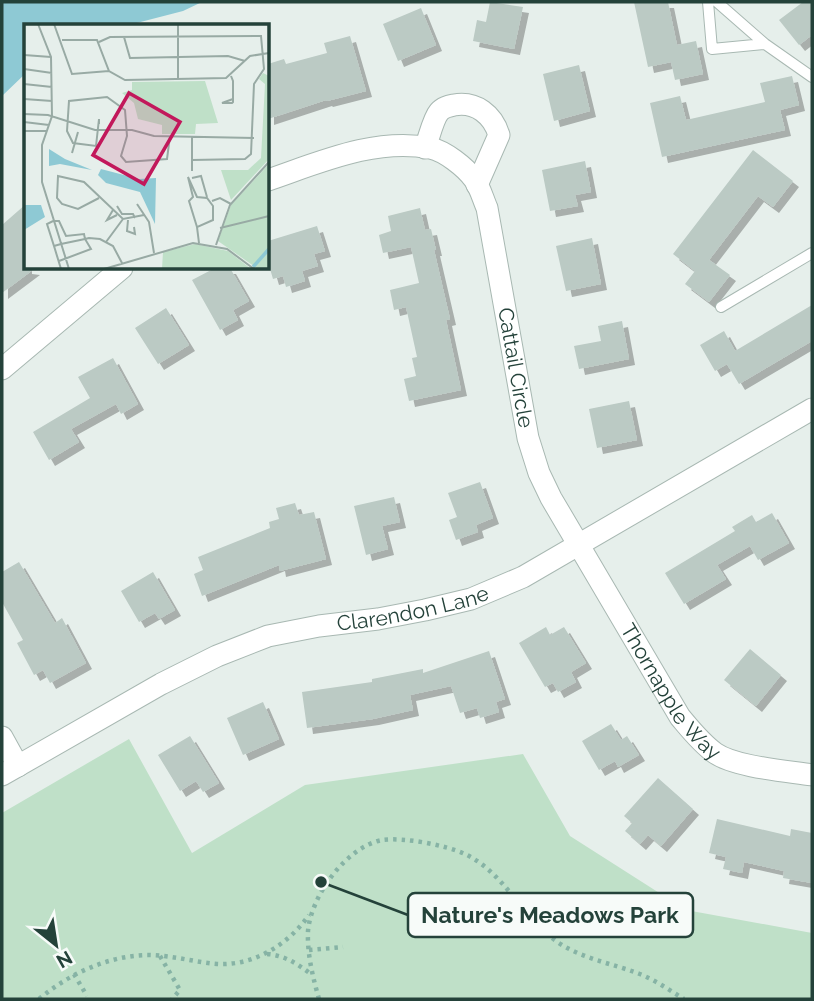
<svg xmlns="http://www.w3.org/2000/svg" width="814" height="1001" font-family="Raleway,sans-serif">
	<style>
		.green { fill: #bfe0c8 }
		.water { fill: #8ec9d4 }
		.building { fill: #bbcac4; filter: url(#shadow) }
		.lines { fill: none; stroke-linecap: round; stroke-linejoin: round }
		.service-casing { stroke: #a8b8b2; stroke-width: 12 }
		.minor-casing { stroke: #a8b8b2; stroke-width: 23 }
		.path { stroke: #86b3a5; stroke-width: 4.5; stroke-dasharray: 3.5 5; stroke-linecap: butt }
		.service { stroke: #fff; stroke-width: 10 }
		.minor { stroke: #fff; stroke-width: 21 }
		.labels { text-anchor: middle; stroke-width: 6; stroke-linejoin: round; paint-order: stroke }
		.street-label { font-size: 21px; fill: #24423a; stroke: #f7fbf9 }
		.inset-river { fill: none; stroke: #8ec9d4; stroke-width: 3.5 }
		.inset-road { fill: none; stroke: #98aaa4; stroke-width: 2 }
		.view { fill: #c2185b; fill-opacity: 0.15; stroke: #c2185b; stroke-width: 3.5 }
		.inset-edge { fill: none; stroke: #24423a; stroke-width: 3.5 }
		.leader { fill: none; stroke: #24423a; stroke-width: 2.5 }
		.callout-dot { fill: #24423a; stroke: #f7fbf9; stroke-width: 2.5 }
		.callout { fill: #f7fbf9; stroke: #24423a; stroke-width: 2.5 }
		.callout-label { font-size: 23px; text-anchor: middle; font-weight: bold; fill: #24423a }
	</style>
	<defs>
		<filter id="shadow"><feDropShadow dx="6" dy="6" stdDeviation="0" flood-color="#0004"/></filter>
	</defs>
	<rect width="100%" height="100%" fill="#e6efeb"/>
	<!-- green -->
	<path class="green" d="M 129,739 L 192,853 L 305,785 L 523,754 L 570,836 L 686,910 L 812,933 L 812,999 L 2,999 L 2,813 Z"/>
	<!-- water -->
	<path class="water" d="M 2,2 L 202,2 L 183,11 L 125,26 L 26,26 L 26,73 L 2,96 Z"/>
	<!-- building -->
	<path class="building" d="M 490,2 L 523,7 L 514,49 L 473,41 L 477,20 L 486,22 Z
		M 634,2 L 668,2 L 677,45 L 696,41 L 703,74 L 675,80 L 671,62 L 648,67 Z
		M 803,2 L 812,2 L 812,35 L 799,45 L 779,20 Z
		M 421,8 L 436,45 L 398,61 L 383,24 Z
		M 350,36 L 366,91 L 327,101 L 326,100 L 268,119 L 268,64 L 284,59 L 286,64 L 327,53 L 324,43 Z
		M 579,65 L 590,111 L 554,121 L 543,74 Z
		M 792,76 L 799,105 L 780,110 L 785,130 L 662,157 L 650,103 L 680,96 L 686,120 L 765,102 L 760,83 Z
		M 753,150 L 793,181 L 773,207 L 758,196 L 709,260 L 730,275 L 709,302 L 685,284 L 695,271 L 673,254 Z
		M 585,161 L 591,192 L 575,195 L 578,206 L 550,211 L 542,170 Z
		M 26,204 L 26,268 L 34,269 L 2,293 L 2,225 Z
		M 420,208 L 425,230 L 431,229 L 436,250 L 434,250 L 450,319 L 446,320 L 461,390 L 409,401 L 404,379 L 416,376 L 412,358 L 417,357 L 406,307 L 394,310 L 390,290 L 419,283 L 411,247 L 383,253 L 379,235 L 391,231 L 388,216 Z
		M 317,226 L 325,251 L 314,254 L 318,266 L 302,271 L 305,281 L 286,287 L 283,276 L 273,279 L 268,262 L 268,241 Z
		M 592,238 L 601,284 L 566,291 L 556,246 Z
		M 215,268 L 230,268 L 249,301 L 233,310 L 238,320 L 220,330 L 192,280 Z
		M 812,305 L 812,341 L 739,384 L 727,364 L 715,371 L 700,345 L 724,331 L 735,351 Z
		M 166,308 L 189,345 L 158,364 L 135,328 Z
		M 622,321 L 629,359 L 579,369 L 574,346 L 601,341 L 598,326 Z
		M 113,358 L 138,404 L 121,414 L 116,404 L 71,429 L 79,442 L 49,460 L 33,432 L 90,398 L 78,377 Z
		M 629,401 L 637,440 L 597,448 L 589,409 Z
		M 480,482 L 493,518 L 476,525 L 478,532 L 456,540 L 449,520 L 457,517 L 448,493 Z
		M 394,497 L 400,522 L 382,526 L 388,549 L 366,555 L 354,506 Z
		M 295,503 L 299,515 L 314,512 L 326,559 L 280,571 L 279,565 L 202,596 L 194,574 L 203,570 L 198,557 L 270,528 L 269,522 L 279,519 L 276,508 Z
		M 772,513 L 789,543 L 758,560 L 750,546 L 717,565 L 726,579 L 684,604 L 665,573 L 735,531 L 732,527 L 752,515 L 756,522 Z
		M 19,562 L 55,623 L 62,618 L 86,663 L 50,683 L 43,670 L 34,675 L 17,643 L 23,640 L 2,602 L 2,572 Z
		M 153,572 L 175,610 L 159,619 L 155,613 L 139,622 L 121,591 Z
		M 546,627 L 550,635 L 564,627 L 586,663 L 571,672 L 576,682 L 558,692 L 553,683 L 545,687 L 519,643 Z
		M 750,649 L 781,675 L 756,706 L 724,680 Z
		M 489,651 L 505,699 L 496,702 L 499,712 L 480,718 L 477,708 L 460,713 L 451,686 L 410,695 L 413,710 L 373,719 L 307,728 L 302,692 L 372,682 L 372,679 L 423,669 L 423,673 Z
		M 263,702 L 279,739 L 243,755 L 227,718 Z
		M 611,724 L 621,740 L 627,736 L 639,755 L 618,767 L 615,761 L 599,770 L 582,741 Z
		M 190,736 L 219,783 L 203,792 L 196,781 L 180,791 L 158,755 Z
		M 658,778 L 693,809 L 661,846 L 648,835 L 640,844 L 625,831 L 632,823 L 624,816 Z
		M 717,819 L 790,836 L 791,829 L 812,833 L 812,883 L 783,878 L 784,871 L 744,862 L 742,873 L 723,869 L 726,857 L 709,853 Z"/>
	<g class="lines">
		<!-- service casing -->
		<g class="service-casing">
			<path id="service" d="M 708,2 L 712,49 L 765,44
				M 717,2 L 765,44 L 812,77
				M 721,307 L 812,253"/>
		</g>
		<!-- minor casing -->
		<g class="minor-casing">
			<g id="minor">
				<path d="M 425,148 C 429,138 433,119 439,112 C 443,107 449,106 454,105 C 476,101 493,115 499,135 L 477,185"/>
				<path id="s1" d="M 268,180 C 318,163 376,137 430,148 C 445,151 465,167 474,179 C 480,187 483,199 487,208 L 528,438 L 539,473 L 551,498 L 680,717 C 691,730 701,743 715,753 C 735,767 787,771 812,775"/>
				<path d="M 2,369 L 122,268"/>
				<path d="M 2,737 L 18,766"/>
				<path id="s2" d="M 2,775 L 161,684 L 217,656 L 268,636 L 319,626 L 378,619 L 425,610 L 471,599 L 523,577 L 812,409"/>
			</g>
		</g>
		<!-- path -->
		<path class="path" d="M 309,950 L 343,947
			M 267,954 C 284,955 298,964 312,975
			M 160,956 L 180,990 L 172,999
			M 74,974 L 87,996
			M 39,999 C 69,974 107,956 147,955 C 171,955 194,962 217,964 C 254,966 289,944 309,915
			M 319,999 C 313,978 307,954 308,931 C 311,896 346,847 382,840 C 404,837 445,845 465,854 C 507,874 523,921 562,945 C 585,959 613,964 637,973 C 654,979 669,990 684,999"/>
		<!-- service -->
		<use href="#service" class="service"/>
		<!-- minor -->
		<use href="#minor" class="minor"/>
	</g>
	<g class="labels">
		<!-- street labels -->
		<g class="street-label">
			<text dy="7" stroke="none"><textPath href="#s1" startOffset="416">Cattail Circle</textPath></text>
			<text dy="7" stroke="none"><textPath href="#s2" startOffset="448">Clarendon Lane</textPath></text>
			<text dy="7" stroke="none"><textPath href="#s1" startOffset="780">Thornapple Way</textPath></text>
		</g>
	</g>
	<!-- overview -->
	<g transform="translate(24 24)">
		<rect width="245" height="245" fill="#e6efeb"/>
		<path d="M 239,49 L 245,52 L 245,135 L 207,176 L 197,146 L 224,146 L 237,134 L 241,60 L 235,55 ZM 181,57 L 194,99 L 172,100 L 171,110 L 138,110 L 138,101 L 114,95 L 110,79 L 98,69 L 108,66 L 108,58 ZM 245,140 L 245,245 L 234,245 L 194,217 L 207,181 ZM 171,220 L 204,227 L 227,245 L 138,245 L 139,228 Z" fill="#bfe0c8"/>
		<path d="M 25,125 L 41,135 L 68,146 L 36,140 L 25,142 ZM 77,145 L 115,155 L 132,154 L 131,200 L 116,168 L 82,159 L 74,151 ZM 0,181 L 17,181 L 21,193 L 0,206 Z" fill="#8ec9d4"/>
		<path class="inset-river" d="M 229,243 L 245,225"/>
		<path class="inset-road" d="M 14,0 L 27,33 L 28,92 L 18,121 L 18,158 L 45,245M 30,0 L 48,50 L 85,47M 154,0 L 154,55M 100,13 L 106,34 L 204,32 L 221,37M 38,16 L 73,16 L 85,47 L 101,56 L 202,54 L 226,32 L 245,29M 75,18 L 86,13 L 237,12 L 240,45 L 230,60 L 227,130 L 221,135 L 168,136M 0,31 L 27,33M 0,45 L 28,49M 207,52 L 209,57 L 209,78 L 208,79 L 198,79 L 209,75M 0,60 L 28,63M 0,75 L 28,77M 0,90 L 24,91 L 71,106 L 108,106 L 130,112 L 230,114M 0,98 L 25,101M 75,100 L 75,95 L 72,122 L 49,119 L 43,107 L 45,77 L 83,73 L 101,86 L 103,112 L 97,132 L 102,138 L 143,135 L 146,112M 0,107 L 22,107M 168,112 L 168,147M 48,129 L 54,108M 168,154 L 177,152 L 183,173M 75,174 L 54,185 L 38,180 L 33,174 L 34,152 L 60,158 L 99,195 L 120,191M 188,177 L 196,174 L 207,180M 113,180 L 125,198 L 130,229M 93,182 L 98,190 L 109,190 L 111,194M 89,186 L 83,196 L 93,191M 104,196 L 103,207 L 111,210 L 110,203M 173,203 L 165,177 L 169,173 L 164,153 L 173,173 L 183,174 L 189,182 L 189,196 L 173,203 L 175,219M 196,204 L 245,192M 82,218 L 99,195M 192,221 L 206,181 L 245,138M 30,222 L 37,245M 35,237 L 67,225 L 61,215 L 60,210 L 42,212 L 35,197 L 29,197 L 23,200 L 30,222 L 37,220 L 61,215 L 65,214 L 76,215 L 89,222 L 98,239M 80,245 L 169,219 L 203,225 L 230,245"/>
		<path class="view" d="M 105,69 L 156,98 L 120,160 L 69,131 Z"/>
		<rect width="245" height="245" class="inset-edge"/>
	</g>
	<!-- callouts -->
	<path class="leader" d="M321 882L408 915"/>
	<circle class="callout-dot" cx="321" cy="882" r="7"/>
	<rect class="callout" x="408" y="893" width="285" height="44" rx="7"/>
	<g class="callout-label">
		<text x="550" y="923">Nature's Meadows Park</text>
	</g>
	<!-- border -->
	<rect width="814" height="1001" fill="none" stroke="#24423a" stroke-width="7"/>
	<!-- north arrow -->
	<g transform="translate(56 945) rotate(150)" stroke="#f7fbf9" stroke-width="5" paint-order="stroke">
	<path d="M0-5L12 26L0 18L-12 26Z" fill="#24423a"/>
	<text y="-10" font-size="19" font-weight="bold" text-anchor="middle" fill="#24423a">N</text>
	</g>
</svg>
